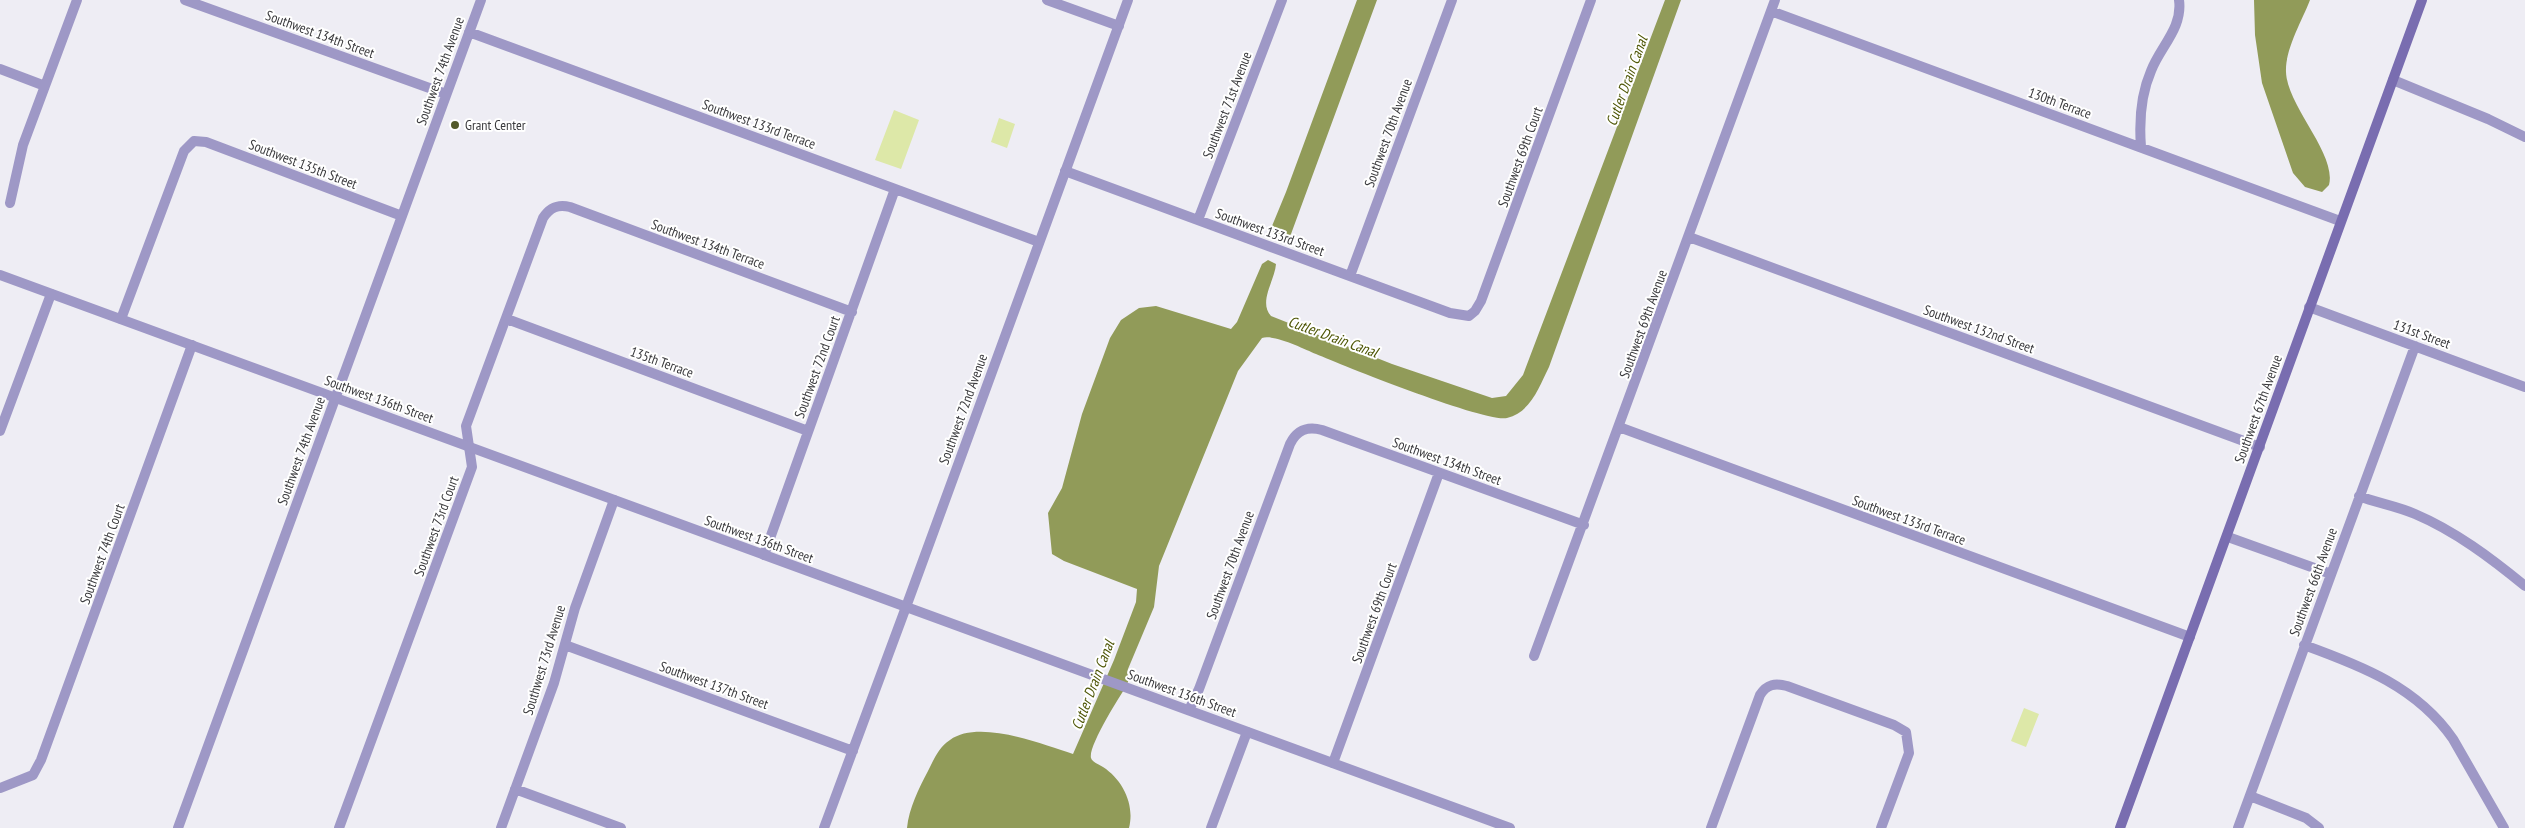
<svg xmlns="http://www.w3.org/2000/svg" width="2525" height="828" font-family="'PT Sans Narrow',sans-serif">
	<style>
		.green { fill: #dde8a8 }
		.water { fill: #919b59 }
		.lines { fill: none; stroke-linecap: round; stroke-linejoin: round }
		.minor { stroke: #9e98c6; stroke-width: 10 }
		.tertiary { stroke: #9e98c6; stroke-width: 10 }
		.secondary { stroke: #796db0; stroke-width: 10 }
		.poi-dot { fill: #535a29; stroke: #fff; stroke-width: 2 }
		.labels { text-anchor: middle; stroke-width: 4; stroke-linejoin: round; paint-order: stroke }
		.street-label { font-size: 14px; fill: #3a3a3d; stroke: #fff }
		.poi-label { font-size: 14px; fill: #3a3a3d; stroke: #fff; text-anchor: start }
		.water-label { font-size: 15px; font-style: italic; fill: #4f5707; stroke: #fff }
	</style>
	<rect width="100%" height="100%" fill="#eeedf4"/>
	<!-- green -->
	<path class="green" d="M 894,110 L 919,120 L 901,169 L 875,160 Z
		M 999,118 L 1015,124 L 1007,148 L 991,142 Z
		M 2024,708 L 2039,714 L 2026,747 L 2011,741 Z"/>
	<!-- water -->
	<path class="water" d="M 1357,0 L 1377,0 L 1291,234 L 1286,240 L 1274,237 L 1272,226 L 1286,192 Z
		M 1665,0 L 1681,0 L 1549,367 C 1539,387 1531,412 1507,418 C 1486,423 1344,366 1316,354 C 1304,349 1274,334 1262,338 L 1238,371 L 1159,566 L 1154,607 L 1128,669 L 1127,673 L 1129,678 L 1127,685 C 1120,696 1088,746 1091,758 C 1092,762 1100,765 1103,767 C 1123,780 1135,805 1129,828 L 907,828 C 909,808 919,788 928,771 C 934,759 939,747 950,740 C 979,719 1042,744 1073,754 L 1114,660 L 1136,602 L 1137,589 L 1064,561 L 1052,554 L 1048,513 L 1062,488 L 1082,414 L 1110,338 L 1121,320 L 1139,308 L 1156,306 L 1231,329 L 1237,322 L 1262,264 L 1268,260 L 1276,264 C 1275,280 1258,302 1271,316 L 1392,364 L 1492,398 L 1506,396 L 1523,375 Z
		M 2254,0 L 2310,0 C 2302,21 2285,49 2286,72 C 2287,106 2337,154 2329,185 L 2322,192 L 2305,187 L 2293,173 L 2262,83 L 2255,35 Z"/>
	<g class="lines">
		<!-- minor -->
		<path class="minor" d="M 185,0 L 446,94
			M 1771,11 L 2340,221
			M 469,32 L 1039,242
			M 0,69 L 45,86
			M 2393,80 L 2488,119 L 2525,137
			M 2141,147 C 2139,121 2141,94 2151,71 C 2160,47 2183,28 2179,0
			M 1065,171 L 1450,313 L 1469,316 L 1475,311 L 1481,301 L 1591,0
			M 10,203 L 23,145 L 77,0
			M 1198,220 L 1282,0
			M 1689,237 L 2260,447
			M 1350,276 L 1452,0
			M 2309,307 L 2525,387
			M 121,319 L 184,151 L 194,141 L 206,142 L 402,216
			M 507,319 L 808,431
			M 1619,427 L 2190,637
			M 0,431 L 51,294
			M 2359,496 C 2377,503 2397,506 2415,514 C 2455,531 2491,558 2525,586
			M 2228,537 L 2331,574
			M 764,555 L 895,189
			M 565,645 L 853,751
			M 2304,645 C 2362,666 2417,687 2453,739 L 2504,828
			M 1534,656 L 1775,0
			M 1189,710 L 1199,689 L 1290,444 C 1297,430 1307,426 1322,430 L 1584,525
			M 1333,763 L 1439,473
			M 0,788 L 33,775 L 41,760 L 192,345
			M 515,789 L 621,828
			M 2250,796 L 2306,818 L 2319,828
			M 178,828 L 481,0
			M 339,828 L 472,467 L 466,426 L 543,218 C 550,207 558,204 570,207 L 852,312
			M 501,828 L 554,683 L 575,608 L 614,500
			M 824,828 L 906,607
			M 1211,828 L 1247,732
			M 1711,828 L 1760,695 C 1767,684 1775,683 1787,686 L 1894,725 L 1906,732 L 1909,753 L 1881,828
			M 2238,828 L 2415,346"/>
		<!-- tertiary -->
		<path class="tertiary" d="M 1047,0 L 1119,26
			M 0,275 L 1510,828
			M 906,607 L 1128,0"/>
		<!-- secondary -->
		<path class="secondary" d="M 2120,828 L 2422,0"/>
	</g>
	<!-- markers -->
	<circle class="poi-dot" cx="455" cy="125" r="5"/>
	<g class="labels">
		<!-- street labels -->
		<g class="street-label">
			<text transform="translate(320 34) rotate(20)" y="5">Southwest 134th Street</text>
			<text transform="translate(440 71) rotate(-70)" y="5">Southwest 74th Avenue</text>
			<text transform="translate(2060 103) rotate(20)" y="5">130th Terrace</text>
			<text transform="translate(1227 105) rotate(-69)" y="5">Southwest 71st Avenue</text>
			<text transform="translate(759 124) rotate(20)" y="5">Southwest 133rd Terrace</text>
			<text transform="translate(1388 133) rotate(-70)" y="5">Southwest 70th Avenue</text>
			<text transform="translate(1520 157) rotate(-70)" y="5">Southwest 69th Court</text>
			<text transform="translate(303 164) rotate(21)" y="5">Southwest 135th Street</text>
			<text transform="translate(1270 232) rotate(20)" y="5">Southwest 133rd Street</text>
			<text transform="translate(708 244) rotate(20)" y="5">Southwest 134th Terrace</text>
			<text transform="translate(1643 324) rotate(-70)" y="5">Southwest 69th Avenue</text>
			<text transform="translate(1979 329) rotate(20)" y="5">Southwest 132nd Street</text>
			<text transform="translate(2422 334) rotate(20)" y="5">131st Street</text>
			<text transform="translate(662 362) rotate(20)" y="5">135th Terrace</text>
			<text transform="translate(817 367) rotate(-70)" y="5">Southwest 72nd Court</text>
			<text transform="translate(379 399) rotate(20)" y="5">Southwest 136th Street</text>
			<text transform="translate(963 409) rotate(-70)" y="5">Southwest 72nd Avenue</text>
			<text transform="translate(2258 409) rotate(-70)" y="5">Southwest 67th Avenue</text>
			<text transform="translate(301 451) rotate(-70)" y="5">Southwest 74th Avenue</text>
			<text transform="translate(1447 461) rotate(20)" y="5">Southwest 134th Street</text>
			<text transform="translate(1909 520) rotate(20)" y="5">Southwest 133rd Terrace</text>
			<text transform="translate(436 526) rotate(-70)" y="5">Southwest 73rd Court</text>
			<text transform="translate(759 539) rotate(20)" y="5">Southwest 136th Street</text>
			<text transform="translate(102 554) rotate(-70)" y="5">Southwest 74th Court</text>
			<text transform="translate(1230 565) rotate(-70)" y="5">Southwest 70th Avenue</text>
			<text transform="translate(2313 582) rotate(-70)" y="5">Southwest 66th Avenue</text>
			<text transform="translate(1374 613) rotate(-70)" y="5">Southwest 69th Court</text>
			<text transform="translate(544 660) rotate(-73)" y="5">Southwest 73rd Avenue</text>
			<text transform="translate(714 685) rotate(20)" y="5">Southwest 137th Street</text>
			<text transform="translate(1182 693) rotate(20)" y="5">Southwest 136th Street</text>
		</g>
		<!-- poi labels -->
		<g class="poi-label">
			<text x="465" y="130">Grant Center</text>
		</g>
		<!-- water labels -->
		<g class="water-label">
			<text transform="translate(1627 81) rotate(-70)" y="5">Cutler Drain Canal</text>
			<text transform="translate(1333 337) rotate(20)" y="5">Cutler Drain Canal</text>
			<text transform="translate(1093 685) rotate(-69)" y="5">Cutler Drain Canal</text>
		</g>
	</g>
</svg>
